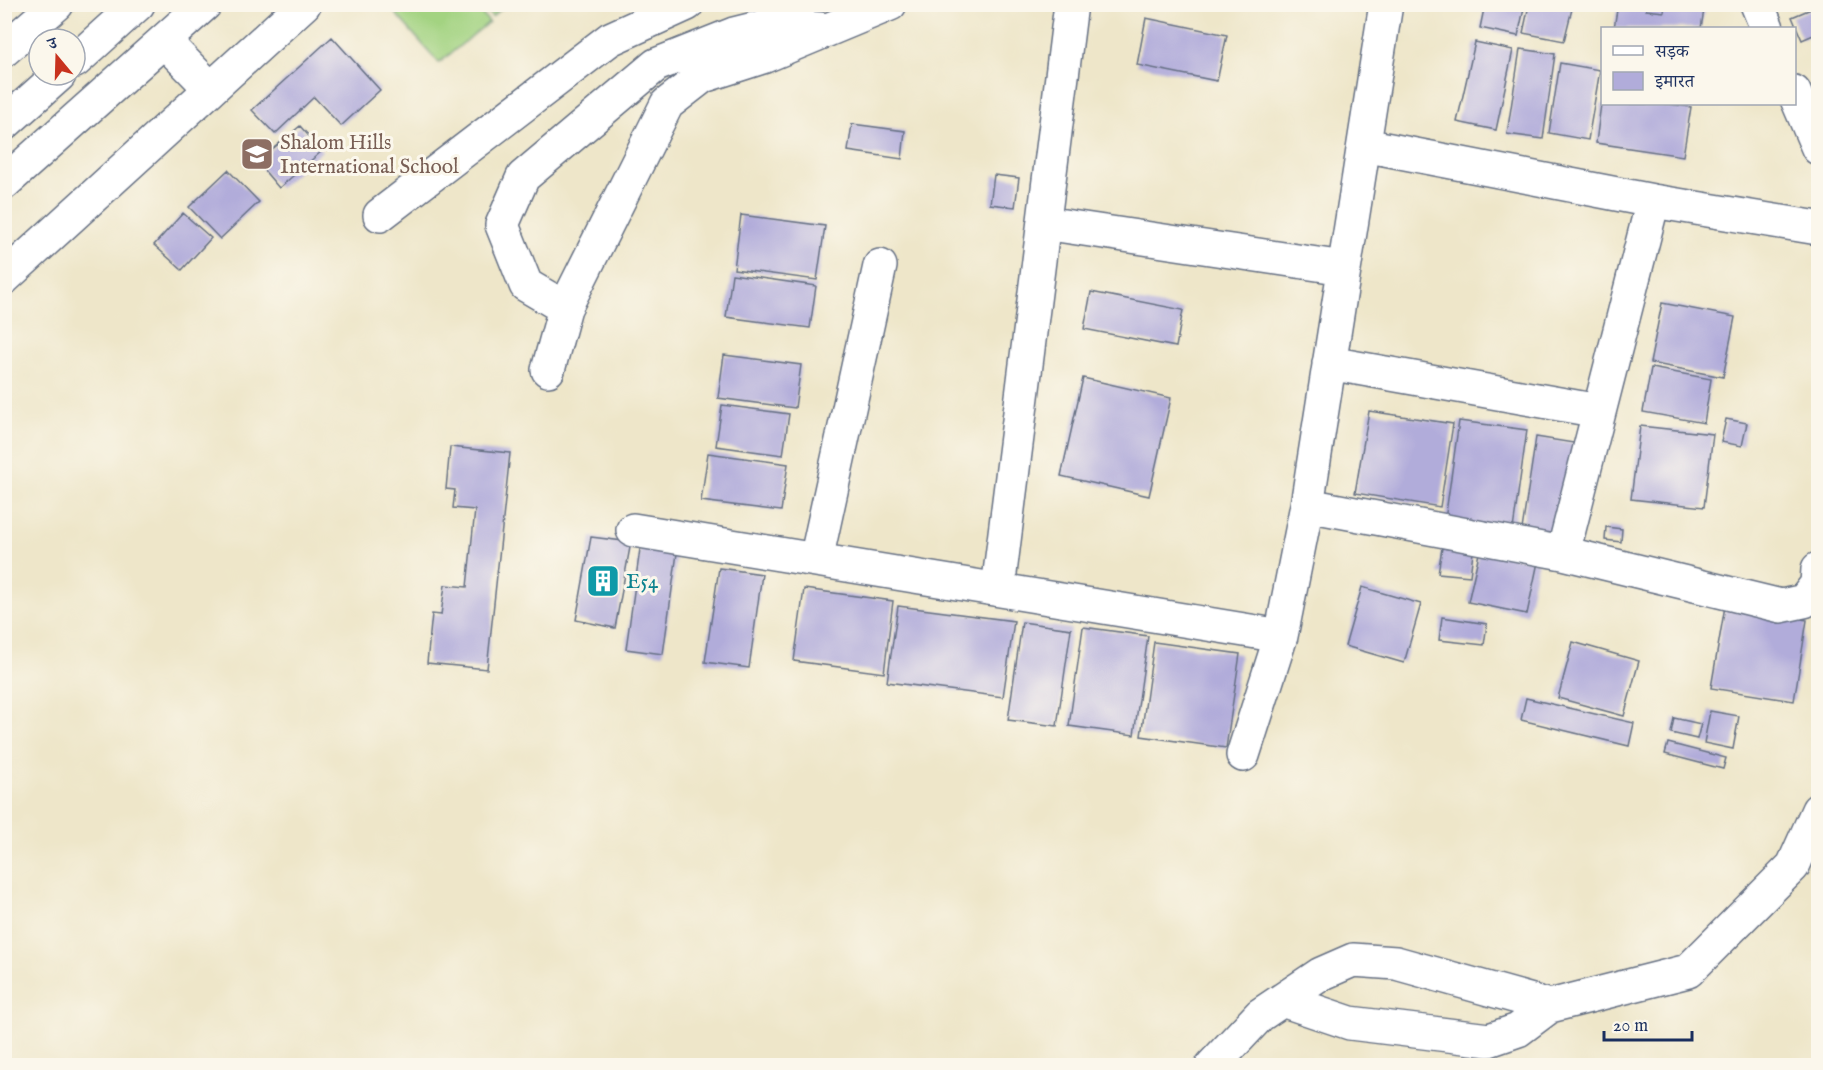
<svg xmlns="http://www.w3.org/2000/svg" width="1823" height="1070" font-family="'IM FELL English','Noto Serif Devanagari',serif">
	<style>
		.green { fill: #a3d381; stroke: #5f8170; stroke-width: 1.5 }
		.building { fill: #b1acda }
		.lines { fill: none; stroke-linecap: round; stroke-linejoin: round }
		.minor-casing { stroke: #656f83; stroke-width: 36 }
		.major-casing { stroke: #656f83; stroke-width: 36 }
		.minor { stroke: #fff; stroke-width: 33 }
		.major { stroke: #fff; stroke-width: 33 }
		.labels { text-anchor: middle; stroke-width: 6; stroke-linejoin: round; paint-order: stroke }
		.education-label { font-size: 21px; fill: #785e54; stroke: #fbf7ec; text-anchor: start }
		.culture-label { font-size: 21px; fill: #0d838f; stroke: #fbf7ec; text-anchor: start }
	</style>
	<rect width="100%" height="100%" fill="#fbf7ec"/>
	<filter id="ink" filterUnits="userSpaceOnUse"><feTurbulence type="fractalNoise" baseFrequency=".0167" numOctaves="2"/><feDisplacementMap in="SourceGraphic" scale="12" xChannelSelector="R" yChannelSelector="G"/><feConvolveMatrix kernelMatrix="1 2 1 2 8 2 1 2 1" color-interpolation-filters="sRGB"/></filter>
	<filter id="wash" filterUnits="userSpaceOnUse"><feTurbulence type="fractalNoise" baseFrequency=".008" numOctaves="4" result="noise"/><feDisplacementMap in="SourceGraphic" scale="24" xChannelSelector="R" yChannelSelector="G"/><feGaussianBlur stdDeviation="1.35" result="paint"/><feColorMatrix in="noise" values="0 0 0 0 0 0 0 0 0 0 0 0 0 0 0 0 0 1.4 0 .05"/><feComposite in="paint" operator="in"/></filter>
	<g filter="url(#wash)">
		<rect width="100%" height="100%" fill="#eee6c9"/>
		<!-- green -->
		<path class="green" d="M 388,5 L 474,5 L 489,22 L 439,63 Z
			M 481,5 L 506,5 L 492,17 Z"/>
		<g id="blocks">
			<!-- building -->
			<path class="building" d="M 1485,4 L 1525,4 L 1518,36 L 1480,28 Z
				M 1618,4 L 1647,4 L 1646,10 L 1664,12 L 1665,4 L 1705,4 L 1701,28 L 1614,28 Z
				M 1435,5 L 1479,5 L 1478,11 L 1435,6 Z
				M 1529,5 L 1573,5 L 1564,41 L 1523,33 Z
				M 1818,6 L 1818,33 L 1802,40 L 1792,17 Z
				M 1146,18 L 1227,35 L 1217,81 L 1137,65 Z
				M 332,37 L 380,90 L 341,126 L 314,97 L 275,134 L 252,110 Z
				M 1475,42 L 1513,50 L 1496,130 L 1457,122 Z
				M 1520,49 L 1555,54 L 1543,139 L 1507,134 Z
				M 1560,63 L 1600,70 L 1588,140 L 1549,133 Z
				M 1601,104 L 1669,104 L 1691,107 L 1683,156 L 1596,143 Z
				M 852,124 L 905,131 L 902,159 L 848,151 Z
				M 300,126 L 322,151 L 279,188 L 257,162 Z
				M 228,170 L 259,202 L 220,239 L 189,207 Z
				M 994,175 L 1019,178 L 1015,207 L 990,204 Z
				M 183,213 L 211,238 L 182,270 L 154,245 Z
				M 741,215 L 825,226 L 817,280 L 734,269 Z
				M 732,274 L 816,286 L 810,328 L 726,317 Z
				M 1091,292 L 1183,310 L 1176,347 L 1084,329 Z
				M 1662,303 L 1735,317 L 1723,377 L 1650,363 Z
				M 724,355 L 801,365 L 795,408 L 718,398 Z
				M 1651,368 L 1711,379 L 1704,423 L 1643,412 Z
				M 1083,378 L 1171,398 L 1149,496 L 1061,476 Z
				M 722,405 L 789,414 L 783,455 L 716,446 Z
				M 1369,411 L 1453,424 L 1440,507 L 1355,493 Z
				M 1726,419 L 1747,423 L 1742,446 L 1721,442 Z
				M 1459,421 L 1527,430 L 1512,536 L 1444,527 Z
				M 1640,426 L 1713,434 L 1704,507 L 1631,499 Z
				M 1536,437 L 1574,443 L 1559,541 L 1521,536 Z
				M 450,447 L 510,453 L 487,669 L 427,663 L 432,614 L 441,615 L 445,585 L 467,587 L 475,510 L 453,508 L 455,490 L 446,489 Z
				M 708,453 L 788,464 L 781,511 L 701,501 Z
				M 1606,527 L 1622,529 L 1621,542 L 1605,540 Z
				M 591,537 L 631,542 L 615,628 L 576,620 Z
				M 641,542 L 678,546 L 663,654 L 626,649 Z
				M 1442,548 L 1473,552 L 1470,576 L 1438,573 Z
				M 1480,549 L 1538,562 L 1527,614 L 1468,602 Z
				M 719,568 L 762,574 L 749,668 L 705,662 Z
				M 1362,587 L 1421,604 L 1404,663 L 1345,646 Z
				M 804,589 L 893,601 L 884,673 L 794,661 Z
				M 898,606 L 1014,621 L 1003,697 L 887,682 Z
				M 1725,606 L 1807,620 L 1794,701 L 1711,688 Z
				M 1442,617 L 1487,624 L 1484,645 L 1439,640 Z
				M 1022,622 L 1071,629 L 1057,726 L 1008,720 Z
				M 1083,627 L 1148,636 L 1134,735 L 1069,726 Z
				M 1154,642 L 1240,654 L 1226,748 L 1141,736 Z
				M 1573,642 L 1639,661 L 1624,716 L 1558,698 Z
				M 1526,698 L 1634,723 L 1629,746 L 1521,720 Z
				M 1710,711 L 1739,716 L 1733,749 L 1704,743 Z
				M 1674,718 L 1701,724 L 1697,739 L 1671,733 Z
				M 1668,743 L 1726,758 L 1723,769 L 1665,754 Z"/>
		</g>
	</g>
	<g filter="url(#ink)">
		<use href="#blocks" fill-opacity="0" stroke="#656f83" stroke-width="1.5"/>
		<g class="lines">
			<!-- minor casing -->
			<g class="minor-casing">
				<path id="minor" d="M 1757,4 L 1767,28
					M 164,41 L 211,89
					M 4,50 L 57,4
					M 1794,92 L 1818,148
					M 1364,145 L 1653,201 L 1818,228
					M 380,215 L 610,39 L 687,4
					M 1044,223 L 1344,268
					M 4,278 L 304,4
					M 565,308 L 526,285 L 502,225 L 523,177 L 656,65 L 734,34 L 766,26 L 821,29
					M 1329,363 L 1599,411
					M 548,370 L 565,308 L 667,104 L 703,76 L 765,56 L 890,4
					M 1307,505 L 1563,553 L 1781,606 L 1804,601 L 1817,584 L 1818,569
					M 633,530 L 1281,636
					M 1563,553 L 1653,201
					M 816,560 L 880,266
					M 998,589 L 1071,4
					M 1243,755 L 1281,636 L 1307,505 L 1386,4
					M 1282,1000 L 1350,1023 L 1489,1040 L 1518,1030 L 1550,1006
					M 1212,1066 L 1260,1015 L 1321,974 L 1353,960 L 1396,963 L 1550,1006 L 1688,971 L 1793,866 L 1818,810"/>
			</g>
			<!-- major casing -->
			<g class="major-casing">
				<path id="major" d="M 75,61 L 138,4
					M 4,124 L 59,75
					M 4,183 L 205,4"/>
			</g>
			<!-- minor -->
			<use href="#minor" class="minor"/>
			<!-- major -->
			<use href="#major" class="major"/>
		</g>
	</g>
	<!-- icons -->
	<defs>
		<g id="school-square" transform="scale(1.725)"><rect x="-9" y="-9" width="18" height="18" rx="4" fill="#8d6e63" stroke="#fbf7ec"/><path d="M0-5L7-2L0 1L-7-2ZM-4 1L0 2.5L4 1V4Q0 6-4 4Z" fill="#fff"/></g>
		<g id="building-square" transform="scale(1.725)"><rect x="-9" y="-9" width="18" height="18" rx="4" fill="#0f9aa8" stroke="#fbf7ec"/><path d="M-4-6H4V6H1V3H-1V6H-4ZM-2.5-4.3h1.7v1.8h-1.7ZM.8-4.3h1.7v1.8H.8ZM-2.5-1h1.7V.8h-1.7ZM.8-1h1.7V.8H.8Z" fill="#fff"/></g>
	</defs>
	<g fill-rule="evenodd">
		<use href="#school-square" x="257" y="154"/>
		<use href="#building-square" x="603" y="581"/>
	</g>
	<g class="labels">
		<!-- education labels -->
		<g class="education-label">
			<text x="280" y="149">Shalom Hills<tspan x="280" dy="24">International School</tspan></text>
		</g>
		<!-- culture labels -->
		<g class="culture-label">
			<text x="626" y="588">E54</text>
		</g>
	</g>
	<!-- margin -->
	<rect width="1823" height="1070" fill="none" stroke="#fbf7ec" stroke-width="24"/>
	<!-- legend -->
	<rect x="1601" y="27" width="195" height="78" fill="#fbf7ec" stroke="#a1a7b3" stroke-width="1.5"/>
	<rect x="1613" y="46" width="30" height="9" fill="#ffffff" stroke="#a1a7b3" stroke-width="1.5"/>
	<text x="1655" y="57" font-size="18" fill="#1b2f5e">सड़क</text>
	<rect x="1613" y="72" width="30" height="18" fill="#b1acda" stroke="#a1a7b3" stroke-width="1.5"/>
	<text x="1655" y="87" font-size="18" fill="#1b2f5e">इमारत</text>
	<!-- north arrow -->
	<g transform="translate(57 57) rotate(341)"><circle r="28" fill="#fbf7ec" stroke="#a1a7b3" stroke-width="1.5"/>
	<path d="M0-4.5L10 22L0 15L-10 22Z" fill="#c8321e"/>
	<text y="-9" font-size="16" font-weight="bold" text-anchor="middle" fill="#1b2f5e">उ</text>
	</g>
	<!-- scale -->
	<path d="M1604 1031v9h88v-9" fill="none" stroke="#1b2f5e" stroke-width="3"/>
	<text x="1613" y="1031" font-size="18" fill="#1b2f5e" stroke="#fbf7ec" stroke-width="4.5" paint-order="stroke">20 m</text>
</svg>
